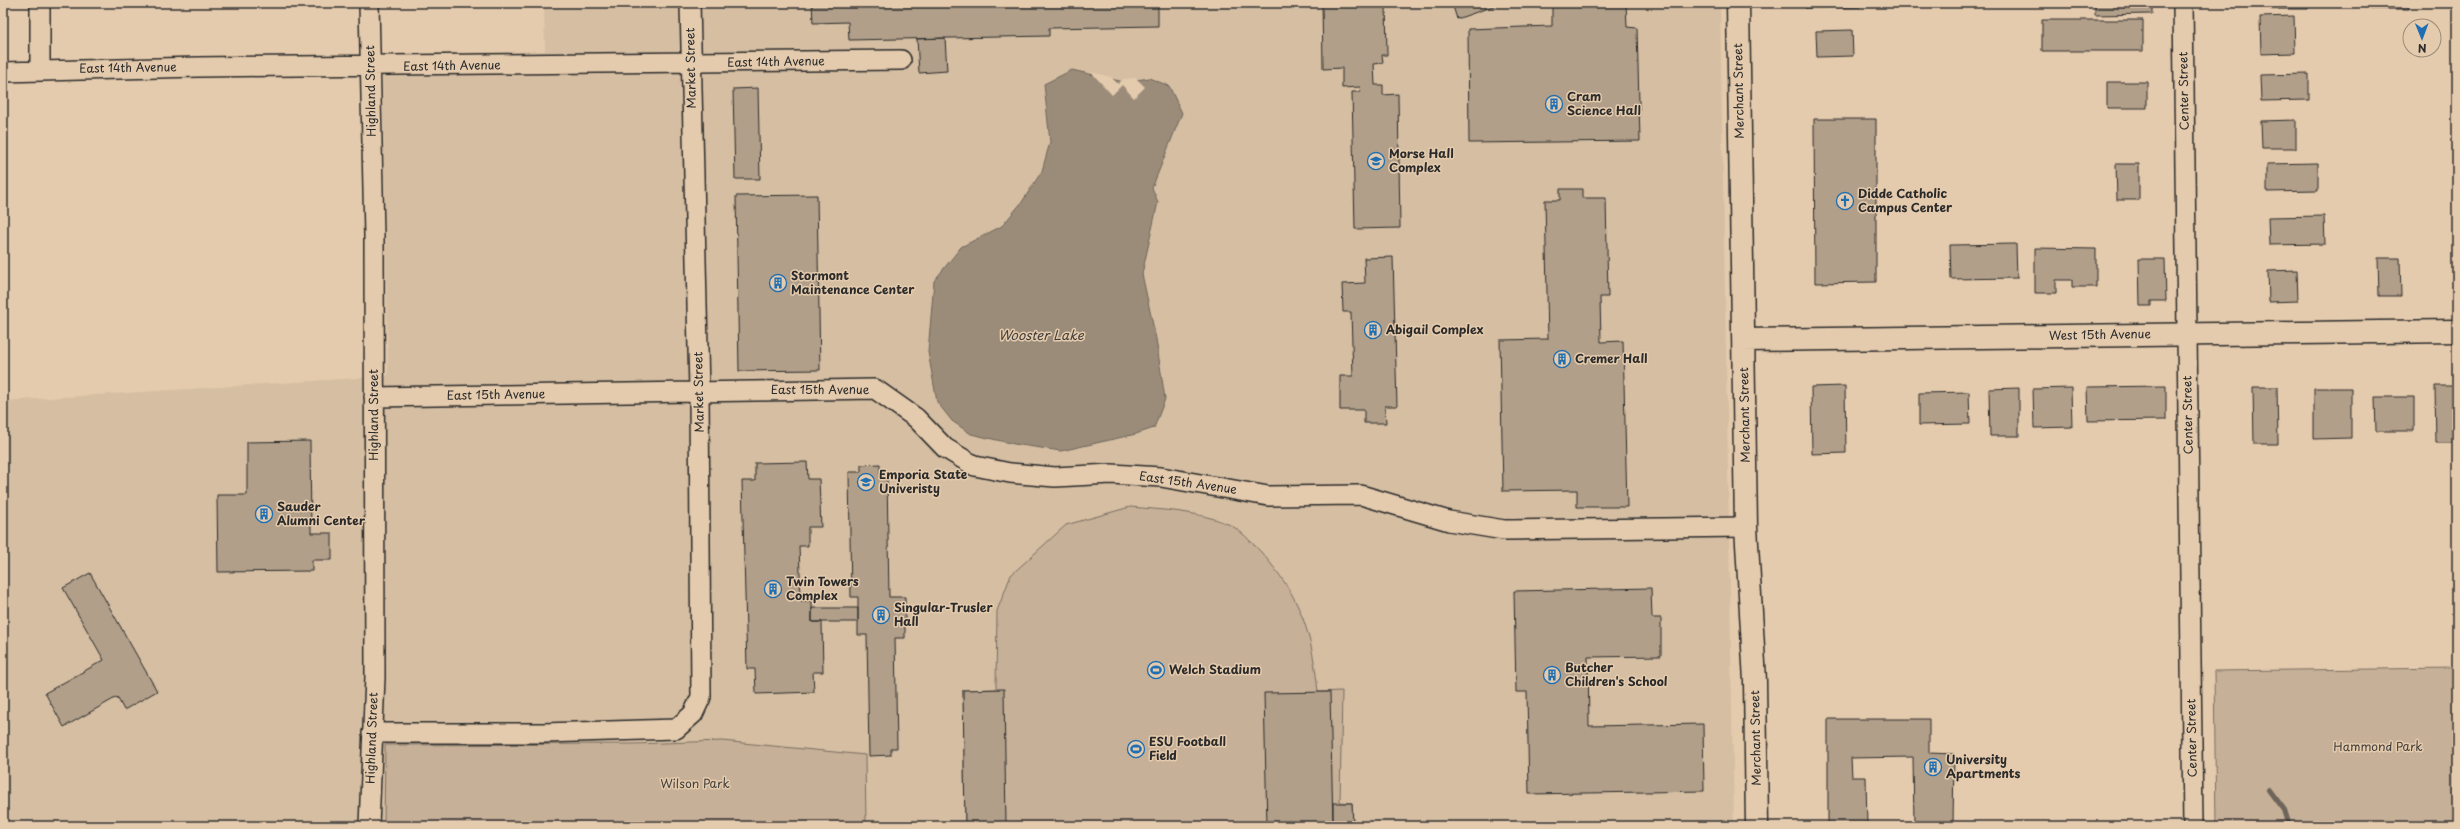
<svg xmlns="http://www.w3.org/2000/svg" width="2460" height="829" font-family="'Playpen Sans',sans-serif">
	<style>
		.built { fill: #d5bea2 }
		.green { fill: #c7b098; stroke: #796e62 }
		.water { fill: #9b8c7a; stroke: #6e655a }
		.pier { fill: #e5cbad }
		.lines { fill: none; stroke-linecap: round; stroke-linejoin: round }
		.stream { stroke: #6e655a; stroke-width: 6 }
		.building { fill: #b19f89; stroke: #2b2b2b }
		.street-casing { stroke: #2b2b2b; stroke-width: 22 }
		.secondary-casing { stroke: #2b2b2b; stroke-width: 25 }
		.street { stroke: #e5cbad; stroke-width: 19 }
		.secondary { stroke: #e5cbad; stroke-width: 22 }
		.labels { text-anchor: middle; stroke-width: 3; stroke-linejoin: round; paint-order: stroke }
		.street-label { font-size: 12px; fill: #2b2b2b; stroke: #e5cbad }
		.poi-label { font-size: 12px; font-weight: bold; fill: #2b2b2b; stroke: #e5cbad; text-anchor: start }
		.park-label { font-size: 12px; fill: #423f3b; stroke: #e5cbad }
		.water-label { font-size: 13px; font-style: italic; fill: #413e3b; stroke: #e5cbad }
	</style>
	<rect width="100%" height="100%" fill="#e5cbad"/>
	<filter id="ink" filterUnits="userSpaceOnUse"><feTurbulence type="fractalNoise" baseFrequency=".025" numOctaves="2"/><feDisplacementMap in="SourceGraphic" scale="8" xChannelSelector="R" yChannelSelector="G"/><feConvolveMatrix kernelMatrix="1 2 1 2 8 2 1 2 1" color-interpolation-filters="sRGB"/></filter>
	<g filter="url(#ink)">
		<!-- built -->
		<path class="built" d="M 544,3 L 1720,3 L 1734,826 L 3,826 L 3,401 L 388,376 L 382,54 L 545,51 Z"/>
		<!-- green -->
		<path class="green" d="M 1130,507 C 1162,510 1198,511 1228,524 C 1240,529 1252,543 1261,552 C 1301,597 1312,633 1318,692 L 1342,691 L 1340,802 L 1352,803 L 1353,826 L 965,826 L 963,690 L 996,689 L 997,611 L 1011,575 L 1066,525 Z
			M 2457,668 L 2457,826 L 2216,826 L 2214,671 Z
			M 722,741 L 865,755 L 866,826 L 384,826 L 385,745 L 633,744 Z"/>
		<!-- water -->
		<path class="water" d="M 1072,70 L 1124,82 L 1149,78 L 1169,86 L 1182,113 L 1152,188 L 1158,202 L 1142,274 L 1156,339 L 1165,399 L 1154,428 L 1136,434 L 1061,451 L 1014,444 L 971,434 L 952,421 L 937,402 L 928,352 L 934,281 L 961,247 L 1002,226 L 1022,202 L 1042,171 L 1050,142 L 1044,84 Z"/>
		<!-- pier -->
		<path class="pier" d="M 1091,72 L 1111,77 L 1118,84 L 1123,79 L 1136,78 L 1145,87 L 1134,98 L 1122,85 L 1112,95 Z"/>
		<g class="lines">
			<!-- stream -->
			<path class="stream" d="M 2269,790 L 2284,810 L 2289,826"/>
		</g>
		<!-- building -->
		<path class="building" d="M 773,3 L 810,3 L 773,4 Z
			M 812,3 L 1158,3 L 1158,26 L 1049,28 L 1049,36 L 849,40 L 848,22 L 813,23 Z
			M 1322,3 L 1386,3 L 1387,55 L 1382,55 L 1383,63 L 1374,64 L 1375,85 L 1383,85 L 1383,95 L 1398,94 L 1400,228 L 1355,229 L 1352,92 L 1361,92 L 1360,87 L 1342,88 L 1342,68 L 1323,69 Z
			M 1452,3 L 1502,3 L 1457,19 Z
			M 1552,3 L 1626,3 L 1627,27 L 1637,28 L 1640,141 L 1469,143 L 1468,29 L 1552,26 Z
			M 1805,3 L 1860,3 L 1860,7 L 1805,8 Z
			M 1875,3 L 1953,3 L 1953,5 L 1875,6 Z
			M 2095,3 L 2152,3 L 2152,14 L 2095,15 Z
			M 2270,3 L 2308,3 L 2308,9 L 2270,9 Z
			M 2370,3 L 2409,3 L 2409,9 L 2370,9 Z
			M 2294,16 L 2295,53 L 2261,54 L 2260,17 Z
			M 2042,20 L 2143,20 L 2143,51 L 2042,51 Z
			M 1852,30 L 1853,56 L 1817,57 L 1816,31 Z
			M 945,38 L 947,71 L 919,73 L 917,39 Z
			M 2309,74 L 2309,100 L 2261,101 L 2260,75 Z
			M 2107,82 L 2147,82 L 2147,108 L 2107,108 Z
			M 758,88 L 760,179 L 735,179 L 733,89 Z
			M 1814,119 L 1876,119 L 1876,282 L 1815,283 Z
			M 2296,120 L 2296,148 L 2262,148 L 2261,121 Z
			M 2318,163 L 2318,191 L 2267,192 L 2267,164 Z
			M 2116,164 L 2139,164 L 2139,200 L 2117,200 Z
			M 1560,189 L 1582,189 L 1582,198 L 1606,198 L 1608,297 L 1600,297 L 1601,342 L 1623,341 L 1627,507 L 1577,507 L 1577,490 L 1503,491 L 1500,340 L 1548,339 L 1545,200 L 1560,200 Z
			M 817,195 L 820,370 L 739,371 L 736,196 Z
			M 2324,216 L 2325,244 L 2269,245 L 2268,217 Z
			M 2016,244 L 2017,278 L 1951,279 L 1950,245 Z
			M 2035,248 L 2096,249 L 2096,287 L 2072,287 L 2072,280 L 2056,280 L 2056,293 L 2035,293 Z
			M 1393,257 L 1397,406 L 1385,406 L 1386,423 L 1364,423 L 1364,410 L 1340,410 L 1340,376 L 1353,376 L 1351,312 L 1343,312 L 1342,284 L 1365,283 L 1364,258 Z
			M 2378,258 L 2400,258 L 2401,296 L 2379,296 Z
			M 2139,259 L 2165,259 L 2166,301 L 2151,301 L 2151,306 L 2140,306 Z
			M 2456,264 L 2457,264 L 2457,300 L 2456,300 Z
			M 2297,270 L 2298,301 L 2269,302 L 2268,271 Z
			M 1845,386 L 1846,453 L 1812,454 L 1811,387 Z
			M 2166,386 L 2166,420 L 2088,421 L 2087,387 Z
			M 2435,386 L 2457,386 L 2457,443 L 2436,443 Z
			M 2253,387 L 2277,387 L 2278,444 L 2254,444 Z
			M 2019,388 L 2019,436 L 1990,436 L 1989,389 Z
			M 2071,388 L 2072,427 L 2034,428 L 2033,389 Z
			M 2314,388 L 2351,388 L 2351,438 L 2314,439 Z
			M 1969,392 L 1970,424 L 1919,425 L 1919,393 Z
			M 2375,397 L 2414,397 L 2414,431 L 2376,431 Z
			M 310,441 L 311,533 L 332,533 L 332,560 L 312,560 L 312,571 L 218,572 L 217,495 L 247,495 L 247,442 Z
			M 807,462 L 808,479 L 819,479 L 821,527 L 808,527 L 808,546 L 799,546 L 801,601 L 812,601 L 812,622 L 822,622 L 823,672 L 813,672 L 814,692 L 756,694 L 755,669 L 747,669 L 742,481 L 755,481 L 755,463 Z
			M 880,464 L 880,475 L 887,475 L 889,597 L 905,597 L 905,638 L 895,638 L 897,748 L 891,748 L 891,755 L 869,756 L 867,635 L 858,635 L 858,597 L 851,597 L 849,472 L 861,472 L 861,465 Z
			M 90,573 L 157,691 L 124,710 L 117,697 L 64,727 L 45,693 L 104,660 L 63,588 Z
			M 1651,588 L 1652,618 L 1661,618 L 1661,656 L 1588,657 L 1589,726 L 1703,724 L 1704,791 L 1529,794 L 1527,692 L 1516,692 L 1514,591 Z
			M 812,608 L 858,608 L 858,622 L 812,622 Z
			M 1004,689 L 1006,826 L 965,826 L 963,690 Z
			M 1330,692 L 1333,826 L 1267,826 L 1264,693 Z
			M 1828,719 L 1929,719 L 1929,753 L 1954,754 L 1953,826 L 1914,826 L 1913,757 L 1851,758 L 1852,777 L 1866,777 L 1867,826 L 1828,826 Z
			M 1333,803 L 1352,803 L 1353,826 L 1333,826 Z"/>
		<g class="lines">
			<!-- street casing -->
			<g class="street-casing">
				<path id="street" d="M 40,3 L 40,70
					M 2183,3 L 2193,826
					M 3,72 L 198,67 L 901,60
					M 374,397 L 875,389 L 916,418 L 945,448 L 975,466 L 1010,473 L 1055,477 L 1111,474 L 1161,477 L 1268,496 L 1361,495 L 1449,521 L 1504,530 L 1746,527
					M 372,733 L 543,733 L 676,729 L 693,714 L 701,697 L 699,391 L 690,3
					M 369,826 L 375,677 L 374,236 L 369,3"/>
			</g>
			<!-- secondary casing -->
			<g class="secondary-casing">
				<path id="secondary" d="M 1738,3 L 1746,527 L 1755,681 L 1757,826
					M 1744,340 L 2457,331"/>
			</g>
			<!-- street -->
			<use href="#street" class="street"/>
			<!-- secondary -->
			<use href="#secondary" class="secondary"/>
		</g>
	</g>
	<!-- icons -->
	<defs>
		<g id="building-ring" transform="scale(0.9)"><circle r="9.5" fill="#e5cbad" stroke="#1f6fb2" stroke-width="1.5"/><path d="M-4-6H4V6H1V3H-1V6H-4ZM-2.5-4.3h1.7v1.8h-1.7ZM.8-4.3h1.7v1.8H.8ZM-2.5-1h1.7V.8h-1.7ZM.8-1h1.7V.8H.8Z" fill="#1f6fb2"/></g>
		<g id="university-ring" transform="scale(0.9)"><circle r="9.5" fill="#e5cbad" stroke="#1f6fb2" stroke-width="1.5"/><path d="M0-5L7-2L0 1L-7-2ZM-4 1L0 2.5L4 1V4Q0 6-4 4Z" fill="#1f6fb2"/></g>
		<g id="church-ring" transform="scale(0.9)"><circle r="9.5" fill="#e5cbad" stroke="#1f6fb2" stroke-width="1.5"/><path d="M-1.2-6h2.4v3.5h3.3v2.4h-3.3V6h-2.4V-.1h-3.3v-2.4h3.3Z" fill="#1f6fb2"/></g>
		<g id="stadium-ring" transform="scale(0.9)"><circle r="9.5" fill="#e5cbad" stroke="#1f6fb2" stroke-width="1.5"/><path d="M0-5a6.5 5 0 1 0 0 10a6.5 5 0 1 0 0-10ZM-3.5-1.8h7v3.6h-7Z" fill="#1f6fb2"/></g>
	</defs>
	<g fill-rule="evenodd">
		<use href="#building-ring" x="1554" y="104"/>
		<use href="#university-ring" x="1376" y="161"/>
		<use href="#church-ring" x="1845" y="201"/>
		<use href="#building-ring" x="778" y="283"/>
		<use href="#building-ring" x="1373" y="330"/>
		<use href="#building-ring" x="1562" y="359"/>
		<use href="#university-ring" x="866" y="482"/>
		<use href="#building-ring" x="264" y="514"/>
		<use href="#building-ring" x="773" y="589"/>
		<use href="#building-ring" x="881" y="615"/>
		<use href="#stadium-ring" x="1156" y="670"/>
		<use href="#building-ring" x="1552" y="675"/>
		<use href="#stadium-ring" x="1136" y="749"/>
		<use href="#building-ring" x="1933" y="767"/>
	</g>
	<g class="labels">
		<!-- street labels -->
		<g class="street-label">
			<text transform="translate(776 62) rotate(-1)" y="4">East 14th Avenue</text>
			<text transform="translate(452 66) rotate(-1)" y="4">East 14th Avenue</text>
			<text transform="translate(128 68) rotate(-1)" y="4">East 14th Avenue</text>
			<text transform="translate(691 68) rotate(-91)" y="4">Market Street</text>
			<text transform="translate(371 91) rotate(-91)" y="4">Highland Street</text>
			<text transform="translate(1739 91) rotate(-91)" y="4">Merchant Street</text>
			<text transform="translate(2184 91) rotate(-91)" y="4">Center Street</text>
			<text transform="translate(2100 335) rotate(-1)" y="4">West 15th Avenue</text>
			<text x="820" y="394">East 15th Avenue</text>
			<text transform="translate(699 392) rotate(-91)" y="4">Market Street</text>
			<text transform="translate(496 395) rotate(-1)" y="4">East 15th Avenue</text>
			<text transform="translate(374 415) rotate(-90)" y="4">Highland Street</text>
			<text transform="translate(1745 415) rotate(-91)" y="4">Merchant Street</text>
			<text transform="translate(2188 415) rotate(-91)" y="4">Center Street</text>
			<text transform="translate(1188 483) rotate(8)" y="4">East 15th Avenue</text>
			<text transform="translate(372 738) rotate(-88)" y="4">Highland Street</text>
			<text transform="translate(1756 738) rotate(-91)" y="4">Merchant Street</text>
			<text transform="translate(2192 738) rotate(-91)" y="4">Center Street</text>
		</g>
		<!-- poi labels -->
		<g class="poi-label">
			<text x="1567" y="101">Cram<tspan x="1567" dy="14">Science Hall</tspan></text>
			<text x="1389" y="158">Morse Hall<tspan x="1389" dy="14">Complex</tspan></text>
			<text x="1858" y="198">Didde Catholic<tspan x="1858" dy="14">Campus Center</tspan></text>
			<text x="791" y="280">Stormont<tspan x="791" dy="14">Maintenance Center</tspan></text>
			<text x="1386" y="334">Abigail Complex</text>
			<text x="1575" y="363">Cremer Hall</text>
			<text x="879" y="479">Emporia State<tspan x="879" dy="14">Univeristy</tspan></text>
			<text x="277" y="511">Sauder<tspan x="277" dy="14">Alumni Center</tspan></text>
			<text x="786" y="586">Twin Towers<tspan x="786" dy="14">Complex</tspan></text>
			<text x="894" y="612">Singular-Trusler<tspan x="894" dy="14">Hall</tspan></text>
			<text x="1565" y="672">Butcher<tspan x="1565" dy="14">Children's School</tspan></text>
			<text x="1169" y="674">Welch Stadium</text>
			<text x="1149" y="746">ESU Football<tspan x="1149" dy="14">Field</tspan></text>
			<text x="1946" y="764">University<tspan x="1946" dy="14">Apartments</tspan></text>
		</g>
		<!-- park labels -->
		<g class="park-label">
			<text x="2378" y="751">Hammond Park</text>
			<text x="695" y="788">Wilson Park</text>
		</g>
		<!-- water labels -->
		<g class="water-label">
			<text x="1041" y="340">Wooster Lake</text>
		</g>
	</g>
	<!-- margin -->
	<rect width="2460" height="829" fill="none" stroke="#e5cbad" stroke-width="16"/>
	<rect x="8" y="8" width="2444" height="813" fill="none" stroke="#2b2b2b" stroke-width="1.5" filter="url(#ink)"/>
	<!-- north arrow -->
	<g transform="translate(2422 38) rotate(179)"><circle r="19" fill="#e5cbad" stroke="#9b8b79"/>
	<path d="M0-3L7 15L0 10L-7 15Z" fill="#1f6fb2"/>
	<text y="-6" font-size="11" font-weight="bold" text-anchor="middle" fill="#2b2b2b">N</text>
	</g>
</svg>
